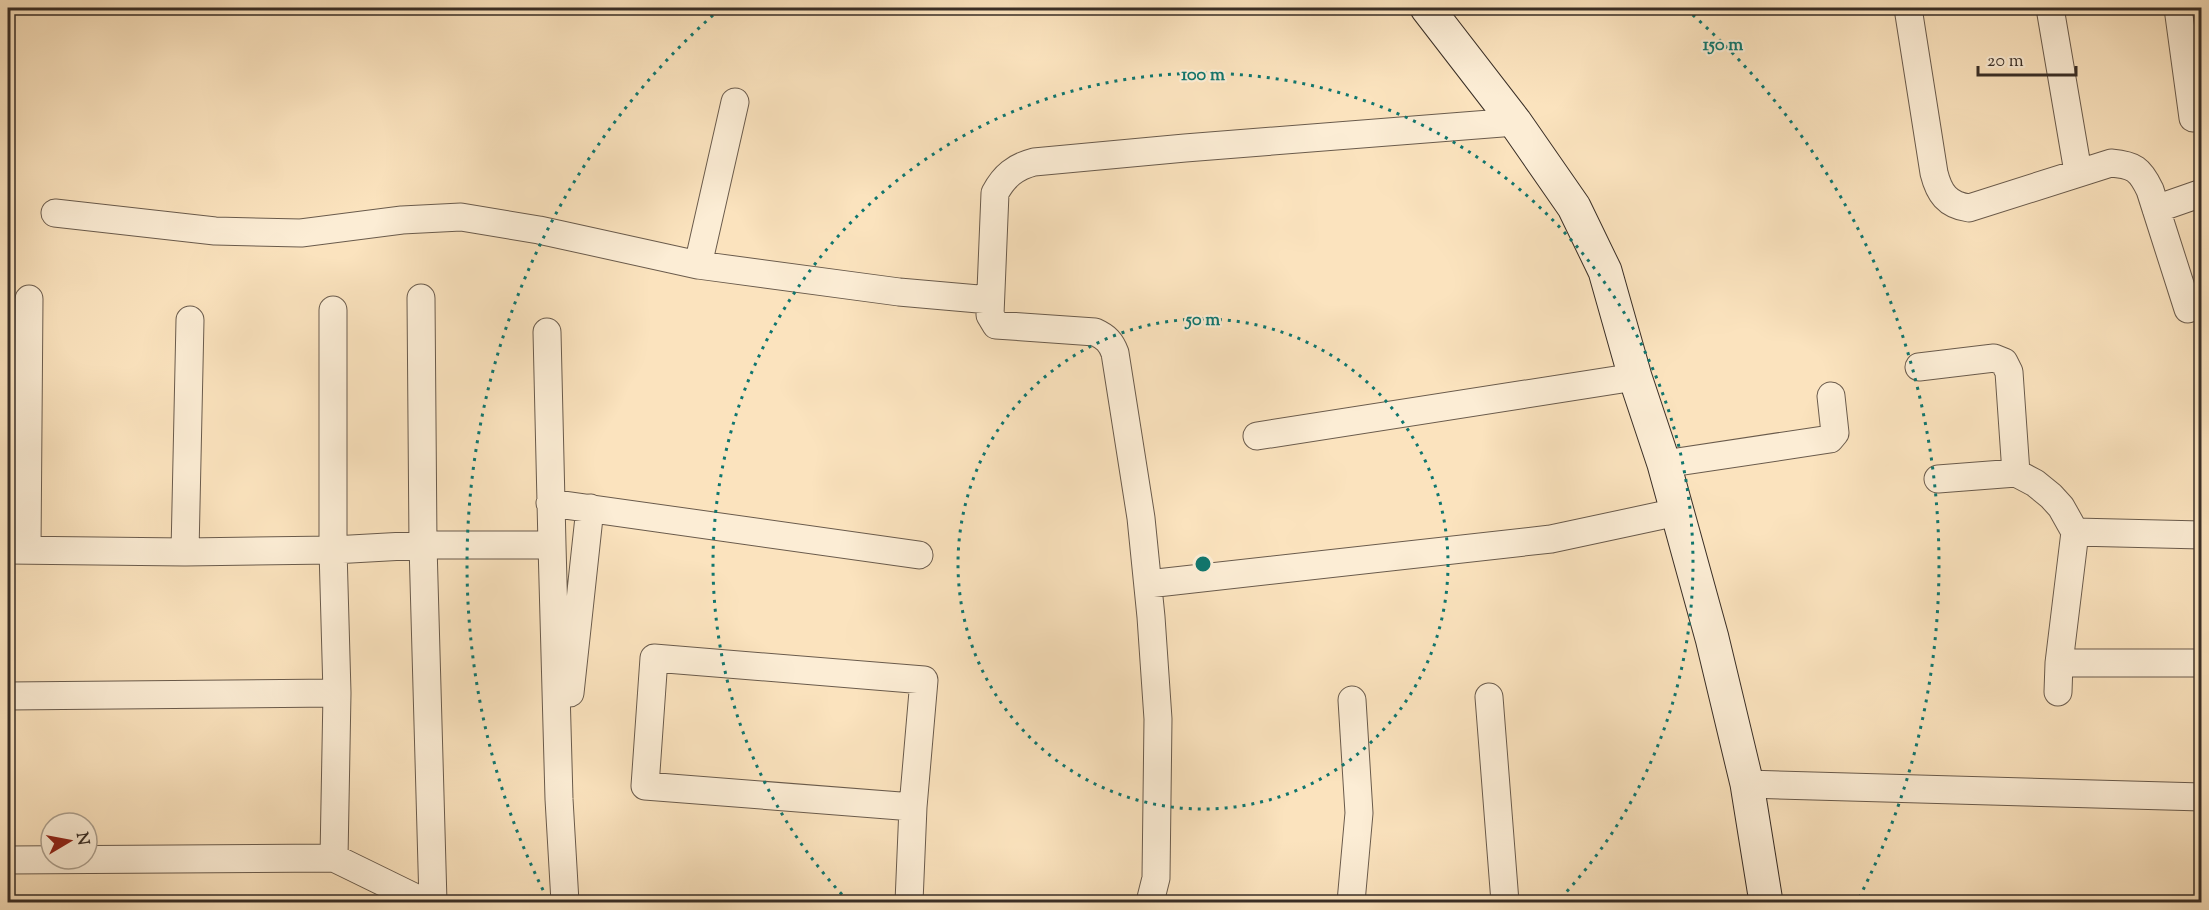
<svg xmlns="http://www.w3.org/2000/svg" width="2209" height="910" font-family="'Sorts Mill Goudy',serif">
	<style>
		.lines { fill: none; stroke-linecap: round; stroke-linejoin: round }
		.street-casing { stroke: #6a5b4c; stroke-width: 29 }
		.secondary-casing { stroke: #392e26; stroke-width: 35 }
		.street { stroke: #fcedd5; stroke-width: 27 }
		.secondary { stroke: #fcedd5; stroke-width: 33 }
		.ring { fill: none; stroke: #0f766e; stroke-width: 3; stroke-dasharray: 3 6 }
		.centre { fill: #0f766e; stroke: #fcedd5; stroke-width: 3 }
		.ring-label { font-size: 18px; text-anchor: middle; font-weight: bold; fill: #0f766e; stroke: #fcedd5; stroke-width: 4.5; stroke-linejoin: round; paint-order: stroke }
	</style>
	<rect width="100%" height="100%" fill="#fbe3be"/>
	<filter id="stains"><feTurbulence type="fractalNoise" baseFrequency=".00333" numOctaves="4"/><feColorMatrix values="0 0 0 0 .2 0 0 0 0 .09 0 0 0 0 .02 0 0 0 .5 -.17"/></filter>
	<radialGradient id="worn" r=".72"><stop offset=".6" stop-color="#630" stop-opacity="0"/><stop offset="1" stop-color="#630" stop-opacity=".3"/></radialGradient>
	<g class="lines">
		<!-- street casing -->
		<g class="street-casing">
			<path id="street" d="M 1908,8 L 1934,173 C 1939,193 1947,205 1969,208 L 2111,163 C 2134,165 2140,169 2150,190 L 2188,309
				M 2050,8 L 2078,172
				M 2178,8 L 2193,118
				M 2156,209 L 2202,193
				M 55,213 L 215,231 L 301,233 L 402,220 L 461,217 L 539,230 L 698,265 L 899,292 L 990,300
				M 698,265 L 735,102
				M 421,298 L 423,545 L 433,902
				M 333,310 L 333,550 L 337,693 L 334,858
				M 1919,367 L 1994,358 L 2004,362 L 2009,372 L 2016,473
				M 1257,436 L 1635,377
				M 1664,464 L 1830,439 L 1835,433 L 1831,396
				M 1938,479 L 2016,473 L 2035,483 L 2051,496 L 2061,507 L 2075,532 L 2059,663 L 2058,692
				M 550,503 L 919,555
				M 2075,532 L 2202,535
				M 552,545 L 559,799 L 565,902
				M 8,550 L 185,552 L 333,550 L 423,545 L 552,545 L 547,332
				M 27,550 L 29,299
				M 185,552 L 190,320
				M 1148,584 L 1551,539 L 1677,512
				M 2059,663 L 2202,663
				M 570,693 L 590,508
				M 8,696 L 337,693
				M 1489,697 L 1505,902
				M 1747,784 L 2202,797
				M 8,860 L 334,858 L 424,902
				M 909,902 L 913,807 L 924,680 L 654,658 L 645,786 L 913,807
				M 1150,902 L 1156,878 L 1158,719 L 1151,617 L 1141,518 L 1115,353 C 1111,342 1106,337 1095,332 L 996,325 L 990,315 L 995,193 C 1004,176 1015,167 1034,162 L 1185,148 L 1515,122
				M 1351,902 L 1359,813 L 1352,700"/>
		</g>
		<!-- secondary casing -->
		<g class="secondary-casing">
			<path id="secondary" d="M 1427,8 L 1515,122 L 1574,207 L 1605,271 L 1635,377 L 1664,464 L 1712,638 L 1747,784 L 1766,902"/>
		</g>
		<!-- street -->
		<use href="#street" class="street"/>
		<!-- secondary -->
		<use href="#secondary" class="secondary"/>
	</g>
	<!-- distance rings -->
	<g class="ring">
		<circle cx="1203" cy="564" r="245"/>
		<path d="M848 901A490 490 0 1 1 1558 901"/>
		<path d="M547 898A736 736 0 0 1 720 9M1686 9A736 736 0 0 1 1859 898"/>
	</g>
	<circle cx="1203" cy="564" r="9" class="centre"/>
	<g class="ring-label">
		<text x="1723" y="50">150 m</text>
		<text x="1203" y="80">100 m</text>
		<text x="1203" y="325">50 m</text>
	</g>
	<!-- margin -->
	<rect width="2209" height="910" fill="none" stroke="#fbe3be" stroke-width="30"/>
	<rect x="9" y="9" width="2191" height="892" fill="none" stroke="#392e26" stroke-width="3"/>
	<rect x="15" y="15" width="2179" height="880" fill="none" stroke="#392e26" stroke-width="1.5"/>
	<!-- north arrow -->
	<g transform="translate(69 841) rotate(80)"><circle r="28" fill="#fcedd5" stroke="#aea18f" stroke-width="1.5"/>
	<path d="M0-4.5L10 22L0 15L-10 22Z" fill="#8f2418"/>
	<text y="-9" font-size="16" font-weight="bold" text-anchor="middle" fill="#392e26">N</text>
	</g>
	<!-- scale -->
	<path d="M1978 66v9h98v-9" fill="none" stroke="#392e26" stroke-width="3"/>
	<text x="1987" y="66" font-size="18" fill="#392e26" stroke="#fcedd5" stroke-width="4.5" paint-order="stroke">20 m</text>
	<rect width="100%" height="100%" filter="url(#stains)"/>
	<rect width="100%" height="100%" fill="url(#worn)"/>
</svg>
